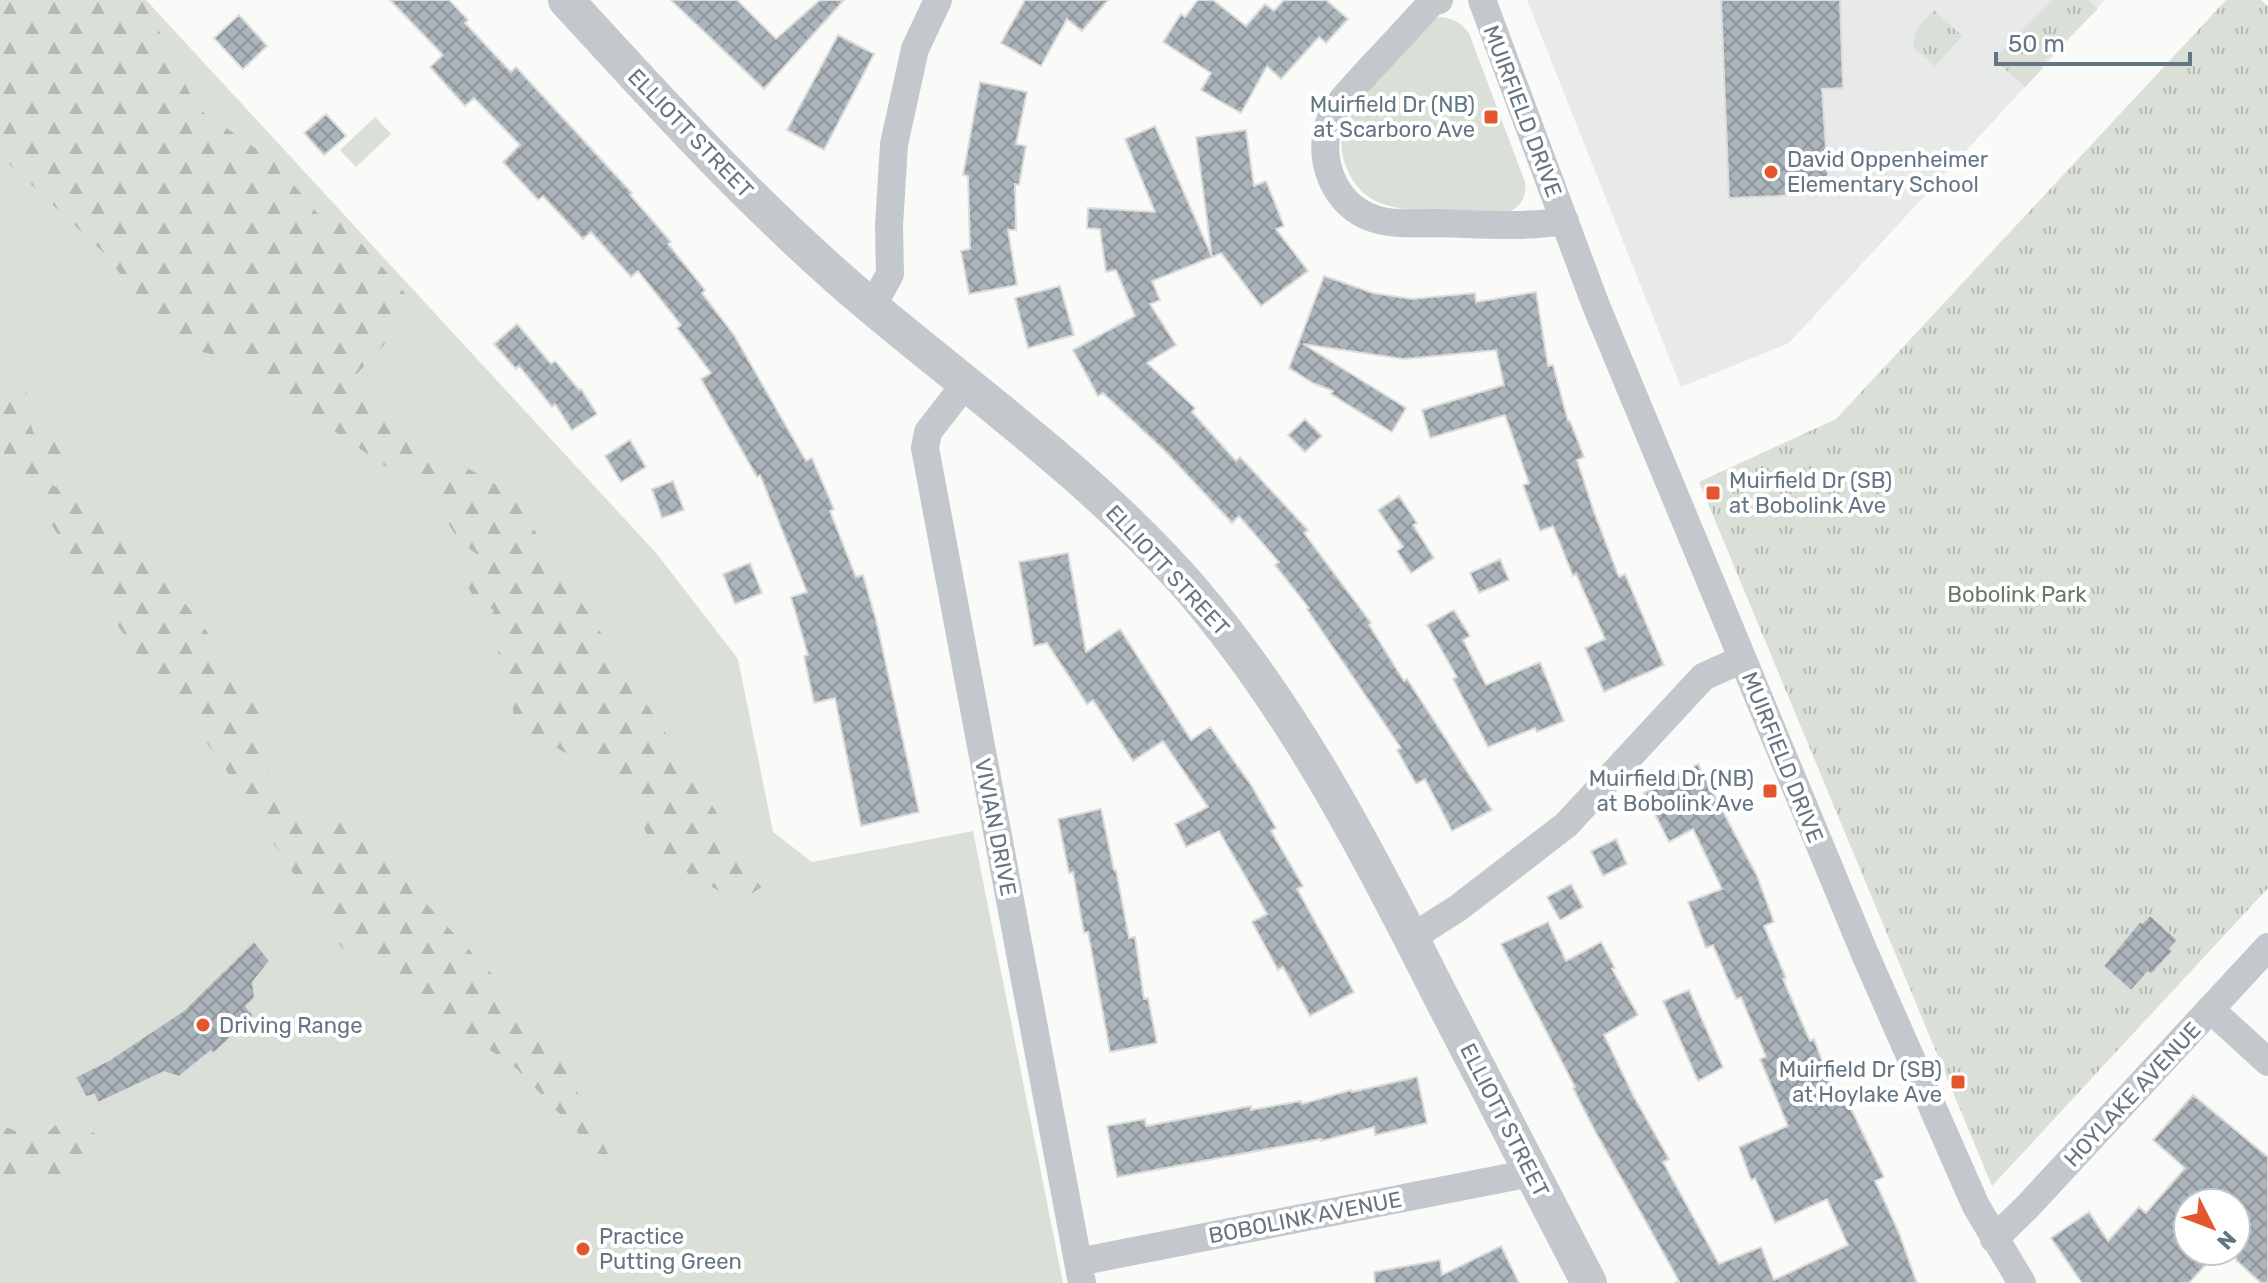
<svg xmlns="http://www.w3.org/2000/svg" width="2268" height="1283" font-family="Rubik,sans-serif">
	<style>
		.built { fill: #e8e9e9 }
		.grass { fill: #dadfd7 }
		.forest { fill: url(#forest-firs) }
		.park { fill: url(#park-tufts) }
		.building { fill: url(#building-cross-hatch); stroke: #dcdcda; stroke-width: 2 }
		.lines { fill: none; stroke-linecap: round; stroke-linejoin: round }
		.minor { stroke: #c3c8cc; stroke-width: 28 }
		.tertiary { stroke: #c3c8cc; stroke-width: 36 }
		.poi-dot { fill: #e4572e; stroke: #fff; stroke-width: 3 }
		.labels { text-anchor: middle; stroke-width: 8; stroke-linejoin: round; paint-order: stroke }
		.poi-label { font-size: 22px; fill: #657683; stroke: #fff; text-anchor: start }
		.street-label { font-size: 22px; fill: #657683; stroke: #fff }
		.park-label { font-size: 22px; fill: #687a64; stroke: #fff }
	</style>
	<defs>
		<pattern id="forest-firs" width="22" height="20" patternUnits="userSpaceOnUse" patternTransform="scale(2)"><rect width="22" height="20" fill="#dadfd7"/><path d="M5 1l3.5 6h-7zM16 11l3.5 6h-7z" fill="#b4b9b4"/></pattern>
		<pattern id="park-tufts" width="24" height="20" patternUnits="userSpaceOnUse" patternTransform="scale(2)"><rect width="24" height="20" fill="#dadfd7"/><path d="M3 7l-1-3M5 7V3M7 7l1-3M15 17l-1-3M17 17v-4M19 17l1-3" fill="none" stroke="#b4b9b4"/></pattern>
		<pattern id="building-cross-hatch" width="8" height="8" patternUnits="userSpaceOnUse" patternTransform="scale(2)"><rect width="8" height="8" fill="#aab3b9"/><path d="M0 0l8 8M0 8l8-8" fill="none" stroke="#8e969c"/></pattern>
	</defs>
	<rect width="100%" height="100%" fill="#fafaf8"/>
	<!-- built -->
	<path class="built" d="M 1527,0 L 2105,0 L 1789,343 L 1681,387 Z"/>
	<!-- grass -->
	<path class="grass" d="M 0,0 L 146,0 L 657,554 L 738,659 L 773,832 L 812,862 L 973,831 L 1063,1283 L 0,1283 Z
		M 1437,17 C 1451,17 1461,22 1469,33 L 1525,182 C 1527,197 1520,209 1505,213 C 1473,212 1410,214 1383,204 C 1367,199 1354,186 1348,171 C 1342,158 1339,144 1344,130 C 1351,104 1415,35 1437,17 Z
		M 375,117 L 391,134 L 356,167 L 340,150 Z"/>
	<!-- forest -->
	<path class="forest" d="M 0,0 L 144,0 L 197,108 L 274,161 L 318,214 L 344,224 L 405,293 L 388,341 L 351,380 L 426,445 L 510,492 L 717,813 L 729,849 L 762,887 L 738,902 L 657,855 L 629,797 L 587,765 L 516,725 L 507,681 L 497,657 L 504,636 L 491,617 L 494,610 L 476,601 L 466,584 L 476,553 C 460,545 445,523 442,505 L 240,367 L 224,358 L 189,348 L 153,316 L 103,252 L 7,162 L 0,153 Z
		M 0,391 L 27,393 L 38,406 L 28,417 L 37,442 L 53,432 L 64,439 L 68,456 L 55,472 L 52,485 L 79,497 L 100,499 L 108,521 L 149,553 L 195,617 L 264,702 L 269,746 L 268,780 L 294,816 L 347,818 L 549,1036 L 619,1176 L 516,1068 L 342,948 L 215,753 L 165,697 L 0,447 Z
		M 65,1116 L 97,1135 L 72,1175 L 52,1182 L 36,1161 L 0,1183 L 0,1125 L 40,1140 Z"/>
	<!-- park -->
	<path class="park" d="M 2053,0 L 2088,0 L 2098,9 L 2044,62 L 2042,69 L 2025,87 L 1994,59 Z
		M 2226,0 L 2261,0 L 2268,6 L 2268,888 L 1992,1186 L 1699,482 L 1836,419 Z
		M 1934,10 L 1962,36 L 1935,66 L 1913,47 L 1917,29 Z"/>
	<!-- building -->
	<path class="building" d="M 390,0 L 449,0 L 468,20 L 465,23 L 511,72 L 516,67 L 632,193 L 630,195 L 671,242 L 668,244 L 705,290 L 702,293 L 734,335 L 806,461 L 812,458 L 834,509 L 830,511 L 856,577 L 863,575 L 876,620 L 919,812 L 861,826 L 835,698 L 814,703 L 804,656 L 808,655 L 791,597 L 807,592 L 760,475 L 757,477 L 701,379 L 711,373 L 677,328 L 681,325 L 638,271 L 631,277 L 591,232 L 583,239 L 543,196 L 538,200 L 503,162 L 520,145 L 474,98 L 465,106 L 430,67 L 443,55 Z
		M 671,0 L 737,0 L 776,39 L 820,0 L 844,0 L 764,89 Z
		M 1025,0 L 1108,0 L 1082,31 L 1067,19 L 1041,66 L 1001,43 Z
		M 1198,0 L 1213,0 L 1246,26 L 1265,4 L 1274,11 L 1284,0 L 1326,0 L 1348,19 L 1326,43 L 1319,37 L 1281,79 L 1267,66 L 1241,113 L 1201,90 L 1211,73 L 1163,42 L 1181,14 L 1185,17 Z
		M 1721,0 L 1840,0 L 1843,88 L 1822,89 L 1829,194 L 1729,198 Z
		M 239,15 L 267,46 L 243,69 L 214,38 Z
		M 838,35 L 874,54 L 824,150 L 787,130 Z
		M 980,82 L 1027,92 L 1016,144 L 1026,146 L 1019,185 L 1015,184 L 1016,230 L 1008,230 L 1017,285 L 969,294 L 961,251 L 970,249 L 968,176 L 963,175 Z
		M 326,114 L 346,136 L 324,155 L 304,133 Z
		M 1155,126 L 1212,257 L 1152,281 L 1160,300 L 1150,304 L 1176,345 L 1147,363 L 1195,408 L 1192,412 L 1236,461 L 1240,457 L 1308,530 L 1304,533 L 1371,623 L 1369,625 L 1404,681 L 1407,679 L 1492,810 L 1452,831 L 1425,779 L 1416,784 L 1397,750 L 1401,748 L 1307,609 L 1309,608 L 1275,565 L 1279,562 L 1239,516 L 1232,523 L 1166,452 L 1103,393 L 1098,396 L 1073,350 L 1135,316 L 1116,270 L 1106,272 L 1100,229 L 1087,228 L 1088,208 L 1155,212 L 1125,139 Z
		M 1246,130 L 1254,186 L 1266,181 L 1284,226 L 1276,229 L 1308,271 L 1261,306 L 1221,253 L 1212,257 L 1196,137 Z
		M 1324,276 L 1373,293 L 1412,299 L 1475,293 L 1476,302 L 1536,292 L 1548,366 L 1553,365 L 1568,421 L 1570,421 L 1584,457 L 1577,460 L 1594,512 L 1619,577 L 1625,574 L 1664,665 L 1604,692 L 1585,648 L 1605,639 L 1576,574 L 1573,576 L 1553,526 L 1540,531 L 1523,485 L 1529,483 L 1505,415 L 1430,438 L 1422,410 L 1504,385 L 1496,350 L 1404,359 L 1303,344 L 1406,408 L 1392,432 L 1331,394 L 1333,391 L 1313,383 L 1289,368 Z
		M 1060,286 L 1074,335 L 1028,348 L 1015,298 Z
		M 517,324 L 551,364 L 555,361 L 579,390 L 581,389 L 597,414 L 572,430 L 555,404 L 552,407 L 519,366 L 516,369 L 494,344 Z
		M 1305,419 L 1322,436 L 1305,452 L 1288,435 Z
		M 630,440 L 646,467 L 621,482 L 605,456 Z
		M 673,481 L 684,510 L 662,518 L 652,489 Z
		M 1399,496 L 1417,523 L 1413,525 L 1434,558 L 1411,573 L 1397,551 L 1403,547 L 1378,510 Z
		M 1068,553 L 1086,652 L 1120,629 L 1191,740 L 1210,727 L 1251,785 L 1276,828 L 1271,831 L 1303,886 L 1297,889 L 1354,992 L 1310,1016 L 1283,967 L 1278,970 L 1252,922 L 1267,914 L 1219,831 L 1186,847 L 1175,824 L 1208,807 L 1163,741 L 1133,761 L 1093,700 L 1087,704 L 1047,643 L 1034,646 L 1019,562 Z
		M 1500,559 L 1509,580 L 1479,593 L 1470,573 Z
		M 750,563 L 762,593 L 735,604 L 723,574 Z
		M 1454,610 L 1470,636 L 1463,640 L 1486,685 L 1540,662 L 1564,721 L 1537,732 L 1535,728 L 1488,747 L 1453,679 L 1457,677 L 1427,625 Z
		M 1698,764 L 1757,876 L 1774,922 L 1764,926 L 1786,978 L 1783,979 L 1810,1041 L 1814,1039 L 1833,1091 L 1841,1088 L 1884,1177 L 1875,1181 L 1899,1233 L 1917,1283 L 1675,1283 L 1679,1281 L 1595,1131 L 1573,1088 L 1575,1087 L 1501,944 L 1548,922 L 1566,961 L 1601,942 L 1615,968 L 1612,969 L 1638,1015 L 1604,1035 L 1634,1097 L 1669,1159 L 1663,1162 L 1719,1264 L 1761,1247 L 1774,1280 L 1848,1245 L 1827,1199 L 1775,1223 L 1755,1178 L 1751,1180 L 1739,1147 L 1788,1126 L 1760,1059 L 1766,1057 L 1741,997 L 1736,999 L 1713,945 L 1706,948 L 1688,902 L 1722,889 L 1693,829 L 1669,842 L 1644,793 Z
		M 1101,809 L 1114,870 L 1116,870 L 1129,938 L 1135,937 L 1144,999 L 1148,998 L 1157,1043 L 1110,1052 L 1088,932 L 1084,933 L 1073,872 L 1069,873 L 1058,819 Z
		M 1616,839 L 1627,864 L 1603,876 L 1591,851 Z
		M 1571,884 L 1583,907 L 1560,920 L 1547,897 Z
		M 2150,915 L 2178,940 L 2170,949 L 2173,951 L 2151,975 L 2148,972 L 2131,991 L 2103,966 L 2140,921 L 2142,923 Z
		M 254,941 L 270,961 L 253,982 L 255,998 L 246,1006 L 254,1016 L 213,1054 L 211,1051 L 179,1077 L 164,1072 L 98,1103 L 94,1095 L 86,1097 L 75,1077 L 109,1060 L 184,1010 Z
		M 1689,990 L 1723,1067 L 1698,1081 L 1663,1001 Z
		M 1417,1077 L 1427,1123 L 1375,1135 L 1374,1127 L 1321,1141 L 1321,1139 L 1117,1177 L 1107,1126 L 1145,1119 L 1146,1126 L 1251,1106 L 1251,1110 L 1301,1101 L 1302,1104 L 1351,1090 L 1352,1092 Z
		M 2193,1095 L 2268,1157 L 2268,1283 L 2261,1283 L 2236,1260 L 2236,1203 L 2188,1203 L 2188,1251 L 2218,1251 L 2189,1283 L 2082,1283 L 2051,1238 L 2089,1212 L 2108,1241 L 2139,1207 L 2146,1213 L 2185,1168 L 2153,1140 Z
		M 1501,1246 L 1519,1283 L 1375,1283 L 1374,1272 L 1440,1260 L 1442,1275 Z"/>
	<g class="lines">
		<!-- minor -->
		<path class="minor" d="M 1439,0 L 1432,2 C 1411,25 1390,48 1369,70 C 1356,85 1339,100 1331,118 C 1315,156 1333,206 1375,219 C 1394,225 1416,223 1436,223 C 1479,224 1522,228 1565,221
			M 1482,0 L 1595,303 L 1865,954 L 1976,1206 L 2022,1283
			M 872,307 L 890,274 L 889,226 L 894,144 L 915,49 L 938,0
			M 966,383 L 928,432 L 925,448 L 1082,1283
			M 1411,938 L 1458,908 L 1566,825 L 1703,677 L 1742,659
			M 2210,1009 L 2268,1062
			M 1994,1239 L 2028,1206 L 2268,947
			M 1078,1262 L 1531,1173"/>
		<!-- tertiary -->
		<path class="tertiary" d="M 566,0 C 664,107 761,214 872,307 C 981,398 1098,482 1191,589 C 1295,710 1368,852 1439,993 C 1489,1090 1539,1187 1589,1283"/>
	</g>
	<!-- markers -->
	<g class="poi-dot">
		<rect x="1483" y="109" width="16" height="16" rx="4"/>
		<circle cx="1771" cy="172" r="8"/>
		<rect x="1705" y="485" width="16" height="16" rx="4"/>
		<rect x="1762" y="783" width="16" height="16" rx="4"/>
		<circle cx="203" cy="1025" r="8"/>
		<rect x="1950" y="1074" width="16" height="16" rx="4"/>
		<circle cx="583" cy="1249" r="8"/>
	</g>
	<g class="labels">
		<!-- poi labels -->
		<g class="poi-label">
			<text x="1475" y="112" text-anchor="end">Muirfield Dr (NB)<tspan x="1475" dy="25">at Scarboro Ave</tspan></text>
			<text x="1787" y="167">David Oppenheimer<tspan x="1787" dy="25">Elementary School</tspan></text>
			<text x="1729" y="488">Muirfield Dr (SB)<tspan x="1729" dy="25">at Bobolink Ave</tspan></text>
			<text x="1754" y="786" text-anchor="end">Muirfield Dr (NB)<tspan x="1754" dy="25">at Bobolink Ave</tspan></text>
			<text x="219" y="1033">Driving Range</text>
			<text x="1942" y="1077" text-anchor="end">Muirfield Dr (SB)<tspan x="1942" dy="25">at Hoylake Ave</tspan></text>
			<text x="599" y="1244">Practice<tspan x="599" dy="25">Putting Green</tspan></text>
		</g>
		<!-- street labels -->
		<g class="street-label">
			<text transform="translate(1523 111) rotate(69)" y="8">MUIRFIELD DRIVE</text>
			<text transform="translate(691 133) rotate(46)" y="8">ELLIOTT STREET</text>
			<text transform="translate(1168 570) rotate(47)" y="8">ELLIOTT STREET</text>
			<text transform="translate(1783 757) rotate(68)" y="8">MUIRFIELD DRIVE</text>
			<text transform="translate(996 827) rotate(79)" y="8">VIVIAN DRIVE</text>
			<text transform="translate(2132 1094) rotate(-47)" y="8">HOYLAKE AVENUE</text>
			<text transform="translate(1505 1120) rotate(63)" y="8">ELLIOTT STREET</text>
			<text transform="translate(1305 1217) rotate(-11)" y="8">BOBOLINK AVENUE</text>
		</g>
		<!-- park labels -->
		<g class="park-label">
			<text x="2017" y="602">Bobolink Park</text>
		</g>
	</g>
	<!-- north arrow -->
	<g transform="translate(2212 1227) rotate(132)"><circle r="38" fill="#ffffff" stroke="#c1c8cd" stroke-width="2"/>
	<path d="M0-6L14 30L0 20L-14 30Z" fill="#e4572e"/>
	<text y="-12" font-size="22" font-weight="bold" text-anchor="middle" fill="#657683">N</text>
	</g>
	<!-- scale -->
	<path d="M1996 52v12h194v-12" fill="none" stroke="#657683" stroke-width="4"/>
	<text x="2008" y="52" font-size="24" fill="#657683" stroke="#ffffff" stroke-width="6" paint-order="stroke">50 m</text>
</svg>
